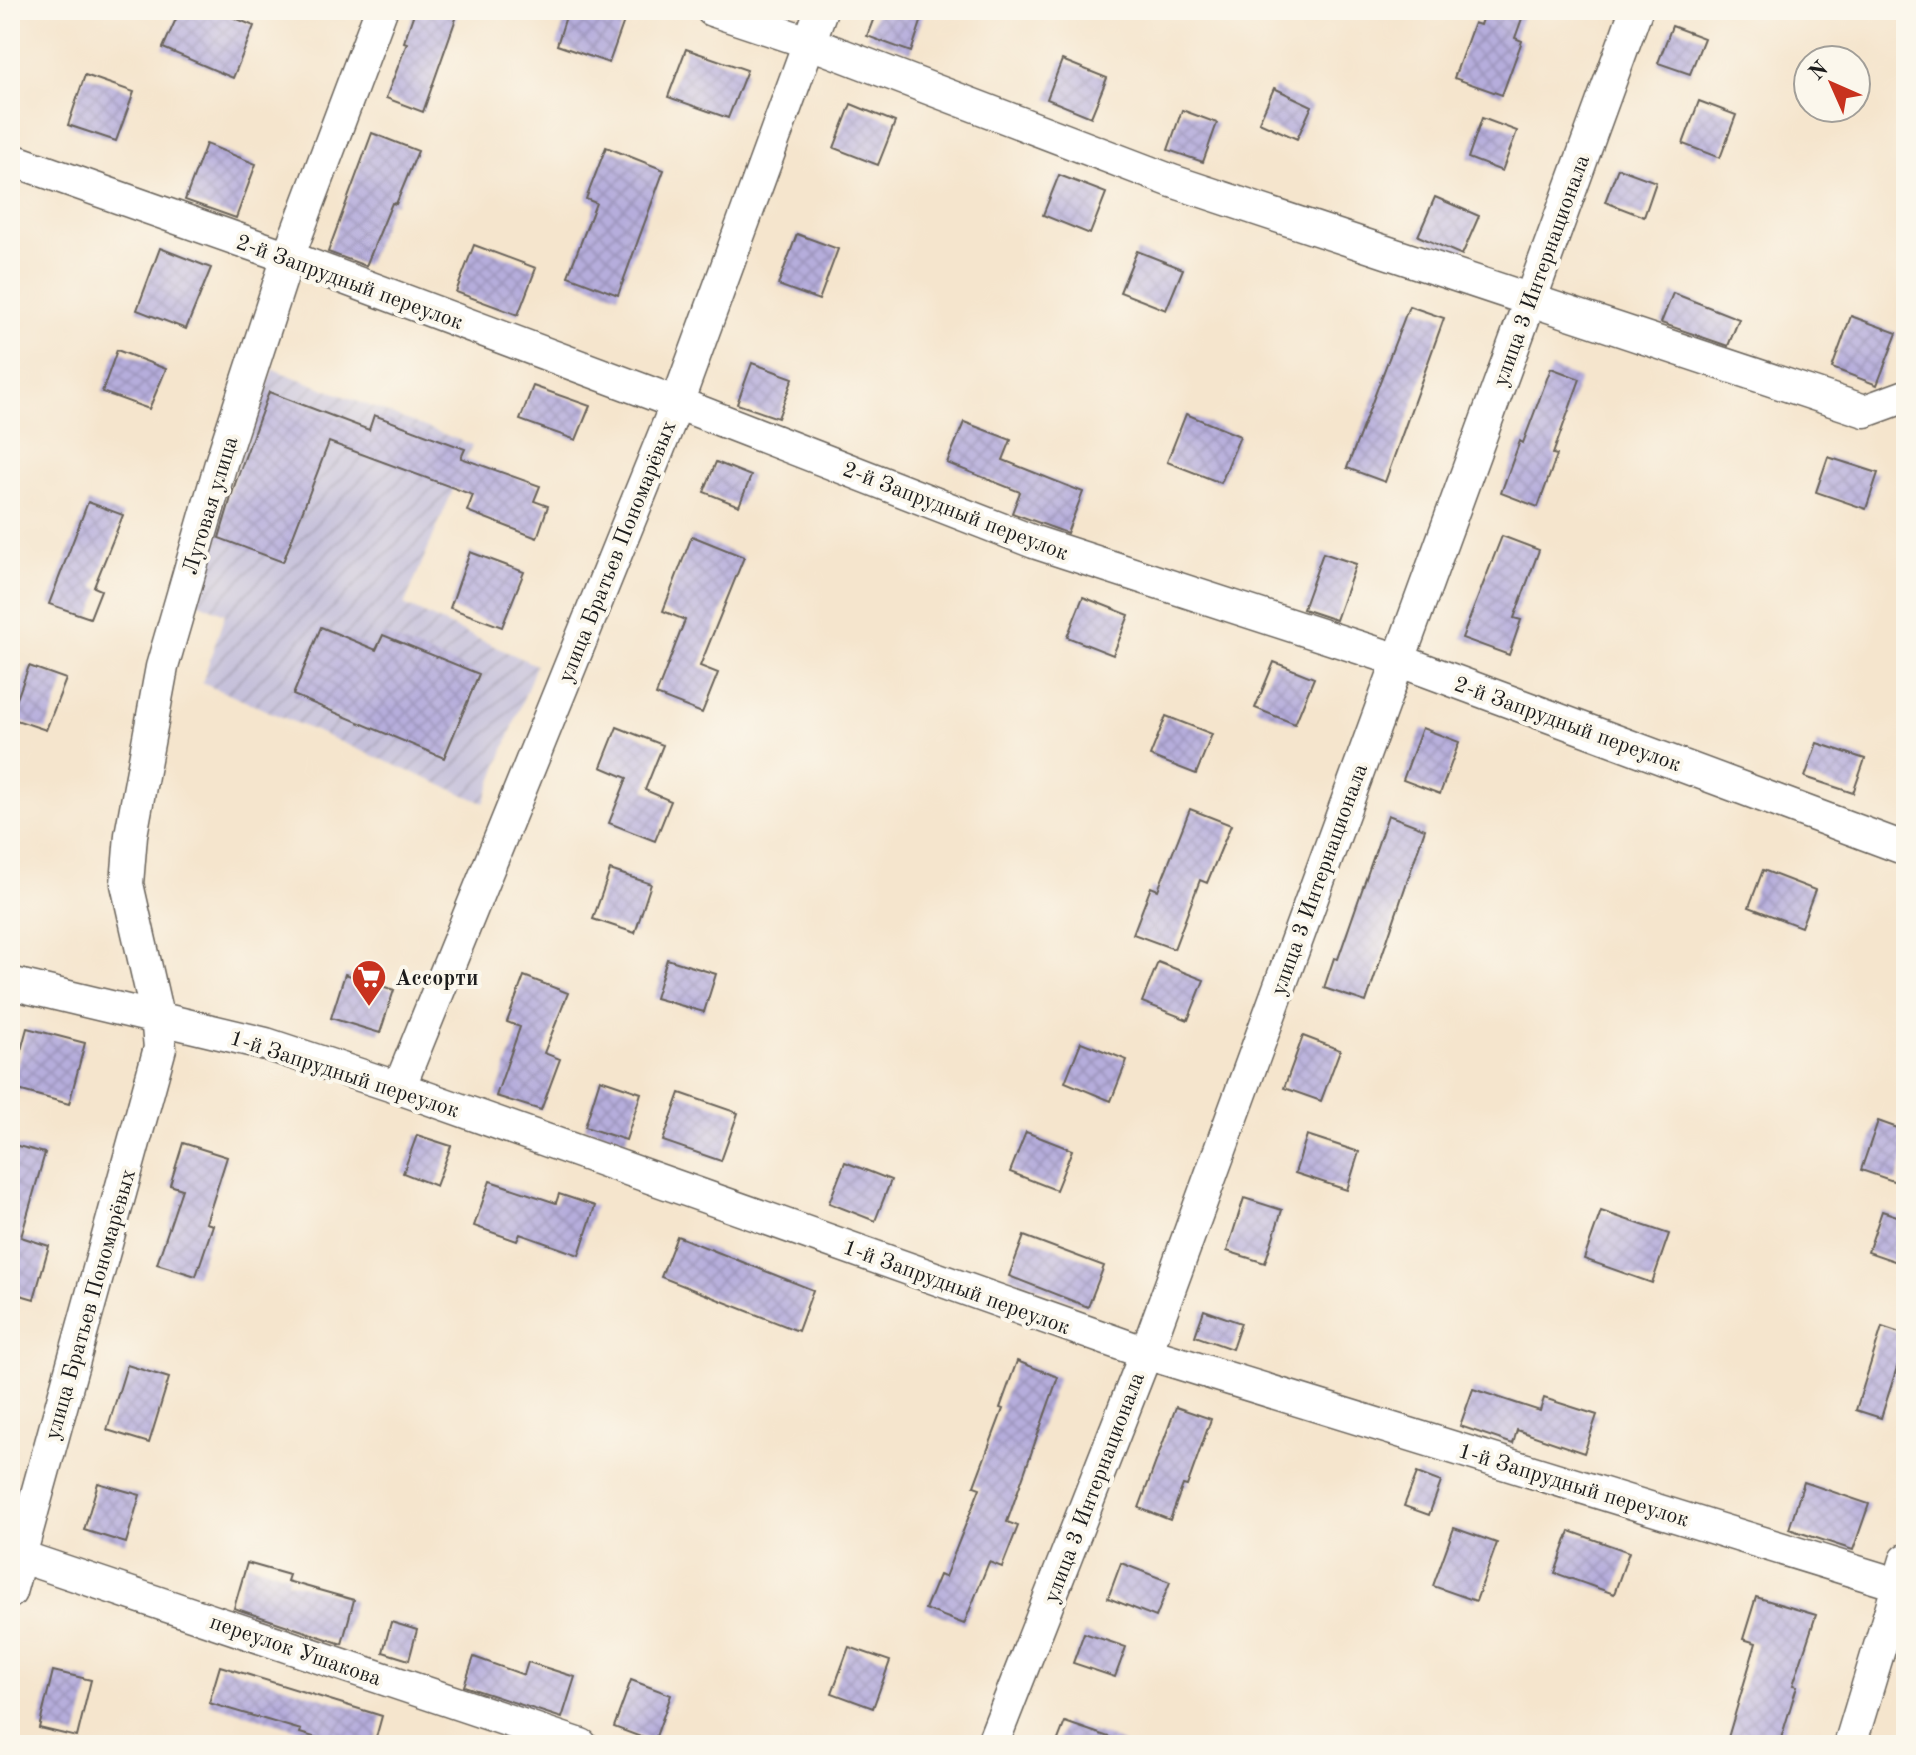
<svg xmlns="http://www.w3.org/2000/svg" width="1916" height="1755" font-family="'Old Standard TT',serif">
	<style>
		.industrial { fill: url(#industrial-furrows) }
		.building { fill: url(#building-cross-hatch) }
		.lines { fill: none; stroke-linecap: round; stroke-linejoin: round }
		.minor-casing { stroke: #68625a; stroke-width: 35 }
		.minor { stroke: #fff; stroke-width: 32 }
		.labels { text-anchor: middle; stroke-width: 8; stroke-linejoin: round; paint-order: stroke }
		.street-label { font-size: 22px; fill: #1c1c1c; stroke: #fbf7ec }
		.poi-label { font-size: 22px; font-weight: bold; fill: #1c1c1c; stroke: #fbf7ec; text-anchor: start }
	</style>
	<defs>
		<pattern id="industrial-furrows" width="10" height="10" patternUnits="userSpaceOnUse" patternTransform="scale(2)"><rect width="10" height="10" fill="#c5c0da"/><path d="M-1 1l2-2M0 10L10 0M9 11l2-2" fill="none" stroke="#a9a4ba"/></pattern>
		<pattern id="building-cross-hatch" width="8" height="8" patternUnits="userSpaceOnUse" patternTransform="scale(2)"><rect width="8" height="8" fill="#b6addc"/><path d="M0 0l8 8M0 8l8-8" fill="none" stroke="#9c94bc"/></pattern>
	</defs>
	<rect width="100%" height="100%" fill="#fbf7ec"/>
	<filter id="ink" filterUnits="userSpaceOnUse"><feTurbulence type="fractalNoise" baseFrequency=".0125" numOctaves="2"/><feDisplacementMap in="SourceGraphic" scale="16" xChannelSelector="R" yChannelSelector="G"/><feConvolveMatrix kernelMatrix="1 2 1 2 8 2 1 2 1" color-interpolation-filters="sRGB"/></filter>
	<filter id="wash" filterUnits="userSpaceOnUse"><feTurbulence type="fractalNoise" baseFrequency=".006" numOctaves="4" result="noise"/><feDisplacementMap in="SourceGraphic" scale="32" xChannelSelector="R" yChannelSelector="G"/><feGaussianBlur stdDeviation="1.8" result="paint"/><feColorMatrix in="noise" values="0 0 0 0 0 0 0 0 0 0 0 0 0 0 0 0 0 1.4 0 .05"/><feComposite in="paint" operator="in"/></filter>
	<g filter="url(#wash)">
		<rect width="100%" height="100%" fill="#f5e5cd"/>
		<!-- industrial -->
		<path class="industrial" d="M 273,369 L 472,445 L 404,605 L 536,665 L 484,803 L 202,683 L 225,614 L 190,599 Z"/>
		<g id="blocks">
			<!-- building -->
			<path class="building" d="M 180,10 L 216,10 L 254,26 L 233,78 L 163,48 Z
				M 415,10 L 459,10 L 423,112 L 386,98 L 407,43 L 404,42 Z
				M 568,10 L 591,10 L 624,21 L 609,63 L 557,45 Z
				M 877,10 L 925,10 L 911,52 L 867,36 Z
				M 1485,10 L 1525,10 L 1515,38 L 1522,41 L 1502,95 L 1454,78 L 1474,23 L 1480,25 Z
				M 1672,26 L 1704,38 L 1690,74 L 1658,63 Z
				M 686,49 L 747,70 L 728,118 L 668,97 Z
				M 1062,60 L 1107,78 L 1091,117 L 1047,99 Z
				M 85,75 L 134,92 L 116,141 L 68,125 Z
				M 1274,88 L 1312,106 L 1297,139 L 1259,122 Z
				M 1699,101 L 1736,115 L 1720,158 L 1683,144 Z
				M 851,104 L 895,122 L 878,165 L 834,148 Z
				M 1182,110 L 1217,123 L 1203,162 L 1168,150 Z
				M 1482,118 L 1517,131 L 1502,171 L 1468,158 Z
				M 372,133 L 418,151 L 396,204 L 392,203 L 366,266 L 328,252 Z
				M 206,144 L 256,164 L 236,218 L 185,200 Z
				M 606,147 L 664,170 L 618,295 L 568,276 L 596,203 L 586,199 Z
				M 1618,168 L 1656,182 L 1644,217 L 1605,202 Z
				M 1059,175 L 1106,193 L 1090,234 L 1043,215 Z
				M 1435,197 L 1479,216 L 1462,255 L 1418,236 Z
				M 797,234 L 838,249 L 819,300 L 778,285 Z
				M 474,245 L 536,268 L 518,315 L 456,292 Z
				M 160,248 L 211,268 L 186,329 L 137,310 Z
				M 1137,251 L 1183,269 L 1166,310 L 1120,292 Z
				M 1673,293 L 1739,319 L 1728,346 L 1661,323 Z
				M 1409,306 L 1444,318 L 1385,482 L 1347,468 Z
				M 1851,316 L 1897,333 L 1877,385 L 1832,368 Z
				M 117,350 L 166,369 L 149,409 L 102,392 Z
				M 752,363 L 793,378 L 778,418 L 737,404 Z
				M 1551,368 L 1580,379 L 1553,454 L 1557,455 L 1538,507 L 1501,493 L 1520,441 L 1523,443 Z
				M 533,386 L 590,406 L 576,440 L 520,420 Z
				M 269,392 L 369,430 L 374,415 L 465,449 L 461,458 L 540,486 L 534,501 L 548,506 L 537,538 L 467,511 L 473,495 L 329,442 L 283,562 L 219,538 L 235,484 Z
				M 1186,414 L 1240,436 L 1221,483 L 1167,462 Z
				M 964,422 L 1011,440 L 1003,460 L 1083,492 L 1067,533 L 1012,513 L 1020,492 L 947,463 Z
				M 1828,457 L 1878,473 L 1866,509 L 1816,492 Z
				M 716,462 L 751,476 L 739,506 L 704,492 Z
				M 88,502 L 123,515 L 94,587 L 101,590 L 90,618 L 49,604 Z
				M 692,536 L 744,557 L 700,666 L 718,673 L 702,713 L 656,695 L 685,620 L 663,611 Z
				M 1502,536 L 1539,550 L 1514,618 L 1521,620 L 1509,655 L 1462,638 Z
				M 470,552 L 524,572 L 502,627 L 450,608 Z
				M 1323,553 L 1356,564 L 1336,620 L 1303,609 Z
				M 1083,597 L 1129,615 L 1113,655 L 1067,637 Z
				M 321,627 L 376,650 L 383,635 L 479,674 L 444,758 L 293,695 Z
				M 1274,662 L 1314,678 L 1295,724 L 1255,708 Z
				M 29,666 L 66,679 L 46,730 L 10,718 Z
				M 1166,716 L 1212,734 L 1196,774 L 1150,756 Z
				M 617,727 L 663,745 L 645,790 L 671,801 L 655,841 L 609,823 L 627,778 L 601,767 Z
				M 1422,728 L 1459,742 L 1440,794 L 1403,780 Z
				M 1817,743 L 1865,759 L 1853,793 L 1805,777 Z
				M 1190,809 L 1231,825 L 1207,883 L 1200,880 L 1174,949 L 1133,934 L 1151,887 L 1158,890 Z
				M 1388,815 L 1425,829 L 1366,1002 L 1324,988 L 1334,958 L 1338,959 Z
				M 610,870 L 651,884 L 635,933 L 593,919 Z
				M 1763,870 L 1815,890 L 1801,927 L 1749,907 Z
				M 667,959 L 716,974 L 704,1012 L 655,998 Z
				M 1158,962 L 1204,980 L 1188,1020 L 1142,1002 Z
				M 345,974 L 394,990 L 380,1033 L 331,1018 Z
				M 524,976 L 568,993 L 544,1053 L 560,1059 L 541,1110 L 496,1096 L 520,1027 L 507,1022 Z
				M 27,1028 L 85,1043 L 69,1104 L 11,1088 Z
				M 1303,1036 L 1340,1050 L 1321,1101 L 1284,1088 Z
				M 1081,1042 L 1127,1060 L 1111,1101 L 1065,1082 Z
				M 600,1079 L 641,1093 L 626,1140 L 585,1127 Z
				M 680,1093 L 738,1113 L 721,1161 L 663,1141 Z
				M 1878,1121 L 1906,1131 L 1906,1154 L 1896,1182 L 1861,1170 Z
				M 1026,1132 L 1072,1150 L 1056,1190 L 1010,1172 Z
				M 417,1135 L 451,1146 L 436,1186 L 403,1173 Z
				M 1307,1135 L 1359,1152 L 1347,1190 L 1295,1173 Z
				M 183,1143 L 227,1157 L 206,1223 L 213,1225 L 196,1276 L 157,1264 L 182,1189 L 170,1185 Z
				M 10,1144 L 45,1153 L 21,1237 L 49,1246 L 34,1299 L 10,1292 Z
				M 845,1162 L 891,1180 L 875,1221 L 829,1203 Z
				M 490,1181 L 556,1203 L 559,1194 L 595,1206 L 579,1255 L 520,1234 L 517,1241 L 474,1226 Z
				M 1244,1198 L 1282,1210 L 1265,1263 L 1227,1251 Z
				M 1601,1211 L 1669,1234 L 1652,1283 L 1584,1259 Z
				M 1882,1211 L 1906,1219 L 1906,1265 L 1868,1252 Z
				M 677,1236 L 813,1290 L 798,1331 L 661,1277 Z
				M 1024,1236 L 1104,1266 L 1088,1307 L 1009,1276 Z
				M 1204,1310 L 1241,1323 L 1232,1349 L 1195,1336 Z
				M 1882,1327 L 1906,1335 L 1906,1339 L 1881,1418 L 1856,1410 Z
				M 1017,1361 L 1058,1377 L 1007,1522 L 1018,1526 L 1002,1567 L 989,1562 L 964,1624 L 925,1609 L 939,1575 L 945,1577 L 980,1488 L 974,1486 L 1003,1409 L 1000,1408 Z
				M 127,1365 L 169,1378 L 149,1443 L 107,1430 Z
				M 1473,1389 L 1540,1411 L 1544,1398 L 1597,1415 L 1584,1453 L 1517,1430 L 1513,1444 L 1460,1426 Z
				M 1176,1407 L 1211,1419 L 1187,1486 L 1183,1485 L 1170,1520 L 1139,1508 Z
				M 1417,1473 L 1441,1482 L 1429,1515 L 1404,1506 Z
				M 1804,1482 L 1869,1504 L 1853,1550 L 1789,1529 Z
				M 98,1483 L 140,1495 L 126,1543 L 84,1530 Z
				M 1454,1528 L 1497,1543 L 1476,1601 L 1433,1586 Z
				M 1570,1531 L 1629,1552 L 1614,1594 L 1555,1573 Z
				M 247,1563 L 289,1575 L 287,1581 L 354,1600 L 342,1644 L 234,1608 Z
				M 1121,1563 L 1170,1582 L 1156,1617 L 1108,1598 Z
				M 1756,1597 L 1816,1615 L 1793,1685 L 1797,1686 L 1779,1745 L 1741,1745 L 1727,1741 L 1756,1643 L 1743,1639 Z
				M 391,1622 L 417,1630 L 409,1660 L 383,1652 Z
				M 1084,1633 L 1126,1647 L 1115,1677 L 1073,1663 Z
				M 849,1647 L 890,1661 L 873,1708 L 832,1693 Z
				M 474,1657 L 524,1675 L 528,1662 L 575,1677 L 562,1718 L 464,1686 Z
				M 220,1666 L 382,1716 L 374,1745 L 341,1745 L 300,1733 L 301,1730 L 209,1703 Z
				M 53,1671 L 91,1680 L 77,1737 L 39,1728 Z
				M 631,1680 L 671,1695 L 654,1742 L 614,1727 Z
				M 1065,1722 L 1123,1742 L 1123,1745 L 1056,1745 Z"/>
		</g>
	</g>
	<g filter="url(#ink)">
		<use href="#blocks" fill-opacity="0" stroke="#68625a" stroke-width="2"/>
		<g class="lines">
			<!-- minor casing -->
			<g class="minor-casing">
				<path id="minor" d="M 712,10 L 808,42 L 1172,181 L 1865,411 L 1906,396
					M 10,159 L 288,257 L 677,403 L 1034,542 L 1398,660 L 1906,849
					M 10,983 L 266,1044 L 399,1088 L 1146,1353 L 1906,1587
					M 399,1088 L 677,403 L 821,10
					M 10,1553 L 581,1745
					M 10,1592 L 160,1048 L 157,1016 L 127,884 L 131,835 L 162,667 L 221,463 L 288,257 L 381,10
					M 992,1745 L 1146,1353 L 1636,10
					M 1850,1745 L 1906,1560"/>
			</g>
			<!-- minor -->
			<use href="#minor" class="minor"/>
		</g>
	</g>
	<!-- icons -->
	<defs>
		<g id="supermarket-pin" transform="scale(1.8)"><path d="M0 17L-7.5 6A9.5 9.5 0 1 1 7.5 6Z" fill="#c8321e" stroke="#fbf7ec"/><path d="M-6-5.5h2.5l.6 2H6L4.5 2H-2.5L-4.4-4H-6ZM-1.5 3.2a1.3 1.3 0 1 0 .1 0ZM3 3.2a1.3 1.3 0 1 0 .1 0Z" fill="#fff"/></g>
	</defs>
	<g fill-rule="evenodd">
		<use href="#supermarket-pin" x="369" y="977"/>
	</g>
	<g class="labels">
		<!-- street labels -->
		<g class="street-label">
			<text transform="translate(1540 270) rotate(-70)" y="8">улица 3 Интернационала</text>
			<text transform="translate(350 281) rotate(20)" y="8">2-й Запрудный переулок</text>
			<text transform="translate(209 505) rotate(-73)" y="8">Луговая улица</text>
			<text transform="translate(956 510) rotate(21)" y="8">2-й Запрудный переулок</text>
			<text transform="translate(616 551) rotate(-68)" y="8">улица Братьев Пономарёвых</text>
			<text transform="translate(1568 723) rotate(20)" y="8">2-й Запрудный переулок</text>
			<text transform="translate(1318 879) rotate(-70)" y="8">улица 3 Интернационала</text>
			<text transform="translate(345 1073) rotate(18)" y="8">1-й Запрудный переулок</text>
			<text transform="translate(957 1286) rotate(20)" y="8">1-й Запрудный переулок</text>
			<text transform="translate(89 1304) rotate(-74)" y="8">улица Братьев Пономарёвых</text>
			<text transform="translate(1574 1484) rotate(17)" y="8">1-й Запрудный переулок</text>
			<text transform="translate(1093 1487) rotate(-69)" y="8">улица 3 Интернационала</text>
			<text transform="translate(296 1649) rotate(19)" y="8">переулок Ушакова</text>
		</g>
		<!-- poi labels -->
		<g class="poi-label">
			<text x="395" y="985">Ассорти</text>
		</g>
	</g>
	<!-- margin -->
	<rect width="1916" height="1755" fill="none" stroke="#fbf7ec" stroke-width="40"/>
	<!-- north arrow -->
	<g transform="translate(1832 84) rotate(315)"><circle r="38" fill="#fbf7ec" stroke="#a29f99" stroke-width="2"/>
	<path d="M0-6L14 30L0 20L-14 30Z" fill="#c8321e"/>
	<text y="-12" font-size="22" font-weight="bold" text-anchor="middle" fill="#1c1c1c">N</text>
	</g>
</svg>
